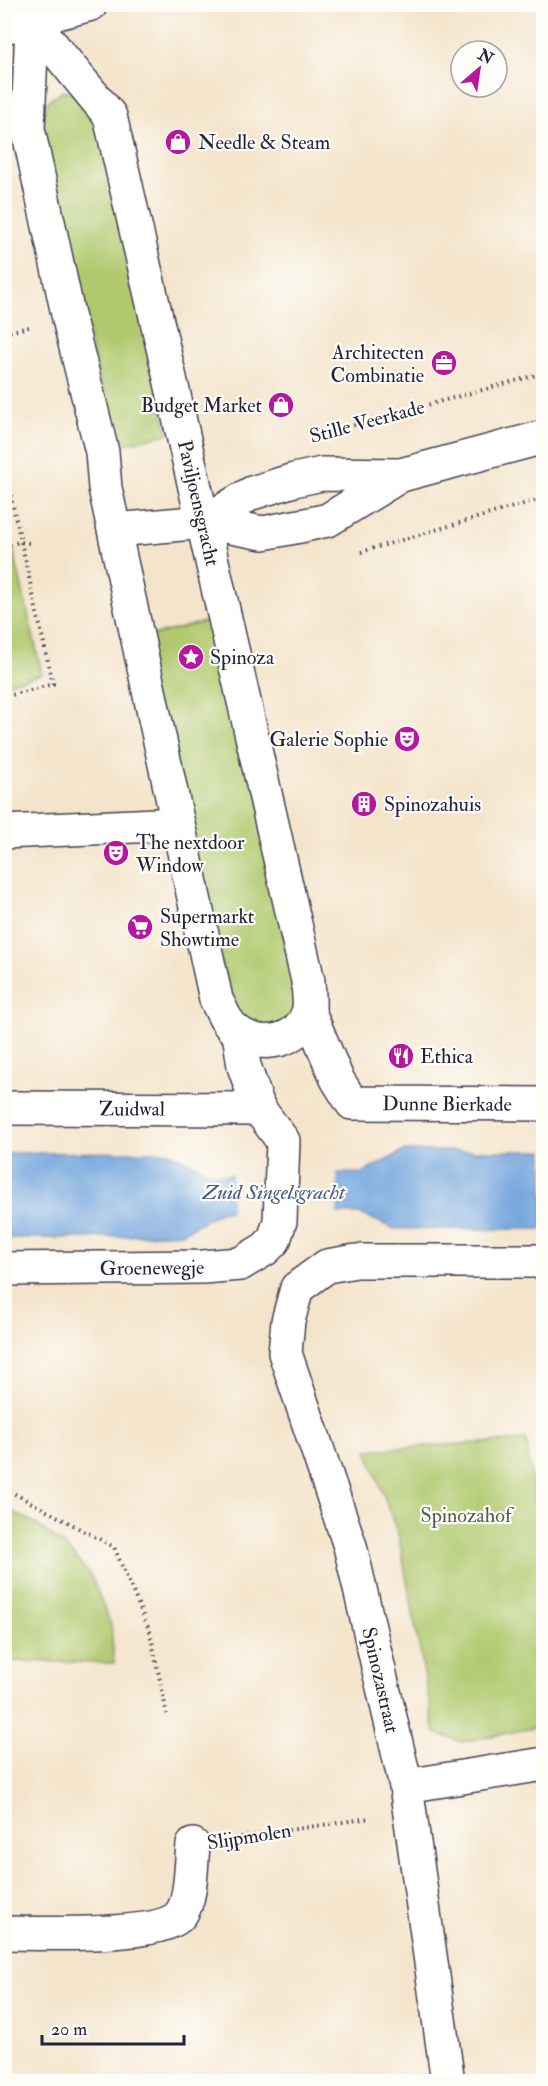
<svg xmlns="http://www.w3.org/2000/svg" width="548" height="2086" font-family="'IM FELL Double Pica',serif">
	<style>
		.green { fill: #b1c96e; stroke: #6a7654; stroke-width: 1.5 }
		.water { fill: #72a4dd; stroke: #4a638c; stroke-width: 1.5 }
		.pier { fill: #f4e4cb }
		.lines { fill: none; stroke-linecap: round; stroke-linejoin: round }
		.minor-casing { stroke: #423f51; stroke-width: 36 }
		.path { stroke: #423f51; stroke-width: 4; stroke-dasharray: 1.5 4.5; stroke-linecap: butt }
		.minor { stroke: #fff; stroke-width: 33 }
		.labels { text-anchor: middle; stroke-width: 4.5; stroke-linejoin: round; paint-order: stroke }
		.poi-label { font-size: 20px; fill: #22223b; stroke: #fdfcf7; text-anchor: start }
		.street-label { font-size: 20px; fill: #22223b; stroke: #fdfcf7 }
		.park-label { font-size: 20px; fill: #545c4d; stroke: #fdfcf7 }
		.water-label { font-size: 21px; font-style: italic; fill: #465c84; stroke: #fdfcf7 }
	</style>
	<rect width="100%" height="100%" fill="#fdfcf7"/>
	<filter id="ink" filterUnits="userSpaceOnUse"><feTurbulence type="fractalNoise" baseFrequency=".0167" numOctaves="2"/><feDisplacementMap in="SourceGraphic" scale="12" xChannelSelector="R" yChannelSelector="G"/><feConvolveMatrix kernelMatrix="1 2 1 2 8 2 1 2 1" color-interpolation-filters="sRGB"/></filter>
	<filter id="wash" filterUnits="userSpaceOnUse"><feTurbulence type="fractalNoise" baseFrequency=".008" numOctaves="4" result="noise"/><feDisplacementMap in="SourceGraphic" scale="24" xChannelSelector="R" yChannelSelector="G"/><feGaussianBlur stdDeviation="1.35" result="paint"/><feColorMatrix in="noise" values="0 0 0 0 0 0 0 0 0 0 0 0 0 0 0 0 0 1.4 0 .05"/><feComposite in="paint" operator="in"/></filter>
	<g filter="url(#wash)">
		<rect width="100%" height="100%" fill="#f4e4cb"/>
		<!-- green -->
		<path class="green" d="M 63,91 L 82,96 L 99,118 L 168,434 L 116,446 L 37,132 L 48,101 Z
			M 13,549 L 42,674 L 5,684 L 5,551 Z
			M 224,617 L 301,1026 L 239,1033 L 138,639 Z
			M 526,1440 L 543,1552 L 543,1726 L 461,1742 L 435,1733 L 399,1537 L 367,1450 Z
			M 5,1508 L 33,1522 L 67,1548 L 91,1576 L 111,1625 L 114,1663 L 5,1661 Z"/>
		<!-- water -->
		<path class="water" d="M 404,1151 L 543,1151 L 543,1229 L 395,1229 L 361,1214 L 222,1211 L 182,1233 L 84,1238 L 5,1238 L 4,1153 L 169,1152 L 216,1175 L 362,1173 Z"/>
		<!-- pier -->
		<path class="pier" d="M 337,1170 L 337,1216 L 231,1214 L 232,1172 Z"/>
	</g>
	<g filter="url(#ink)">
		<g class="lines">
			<!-- minor casing -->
			<g class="minor-casing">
				<g id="minor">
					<path d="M 27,4 L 32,21 L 28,129 L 69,319 L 102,452 L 105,488 L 216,999 C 222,1012 227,1025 239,1033 C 263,1049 298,1042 308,1013 C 311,1004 308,990 308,981 L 110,116 L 32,21"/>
					<path d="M 4,27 L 91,4"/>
					<path d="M 204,522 L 252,493 L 294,480 L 322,474 L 401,475 L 544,437"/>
					<path d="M 115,530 L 204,522 L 263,533 L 305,525 L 328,520 L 401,475"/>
					<path d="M 4,832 L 178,824"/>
					<path id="s1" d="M 309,1012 L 337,1079 L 352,1103 L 544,1104"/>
					<path id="s2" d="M 4,1108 L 259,1109"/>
					<path id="s3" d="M 4,1269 L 203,1267 L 240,1264 L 265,1249 L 274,1240 L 280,1221 L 283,1141 L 259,1109 L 244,1066 L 239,1033"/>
					<path d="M 406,1786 L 544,1764"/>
					<path d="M 4,1933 C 38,1933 155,1938 178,1917 C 192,1904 191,1864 193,1845"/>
					<path d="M 448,2082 L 406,1786 L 350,1546 L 285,1353 L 288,1321 L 297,1288 L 327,1266 L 356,1261 L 544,1261"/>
				</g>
			</g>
			<!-- path -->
			<path class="path" d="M 4,333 L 29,327
				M 336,430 L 544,373
				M 4,466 L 53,684 L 4,697
				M 4,546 L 20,542 L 29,543
				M 361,552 L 544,498
				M 4,1488 L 114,1547 L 150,1632 L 167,1714
				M 235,1838 L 370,1818"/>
			<!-- minor -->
			<use href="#minor" class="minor"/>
		</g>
	</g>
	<!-- icons -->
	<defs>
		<g id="shop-disc" transform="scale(1.35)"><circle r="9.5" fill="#b5179e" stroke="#fdfcf7"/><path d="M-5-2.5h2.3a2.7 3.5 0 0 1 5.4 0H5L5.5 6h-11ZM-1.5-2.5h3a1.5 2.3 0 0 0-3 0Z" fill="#fff"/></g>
		<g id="office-disc" transform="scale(1.35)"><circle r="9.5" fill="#b5179e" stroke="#fdfcf7"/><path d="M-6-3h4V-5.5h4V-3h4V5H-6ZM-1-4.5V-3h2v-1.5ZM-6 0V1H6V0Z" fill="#fff"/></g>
		<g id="sight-disc" transform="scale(1.35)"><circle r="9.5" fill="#b5179e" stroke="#fdfcf7"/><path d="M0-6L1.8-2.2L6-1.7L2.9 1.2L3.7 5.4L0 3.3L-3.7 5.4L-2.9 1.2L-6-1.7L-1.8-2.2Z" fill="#fff"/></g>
		<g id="theatre-disc" transform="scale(1.35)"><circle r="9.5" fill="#b5179e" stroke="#fdfcf7"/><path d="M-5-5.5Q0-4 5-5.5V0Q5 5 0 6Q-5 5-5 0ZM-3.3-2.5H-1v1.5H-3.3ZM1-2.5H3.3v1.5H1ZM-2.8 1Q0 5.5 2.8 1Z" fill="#fff"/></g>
		<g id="building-disc" transform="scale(1.35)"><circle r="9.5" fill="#b5179e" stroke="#fdfcf7"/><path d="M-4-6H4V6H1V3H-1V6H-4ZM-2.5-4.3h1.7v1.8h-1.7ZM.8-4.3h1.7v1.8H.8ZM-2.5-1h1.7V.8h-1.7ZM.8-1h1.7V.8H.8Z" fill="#fff"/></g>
		<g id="supermarket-disc" transform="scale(1.35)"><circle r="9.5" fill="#b5179e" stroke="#fdfcf7"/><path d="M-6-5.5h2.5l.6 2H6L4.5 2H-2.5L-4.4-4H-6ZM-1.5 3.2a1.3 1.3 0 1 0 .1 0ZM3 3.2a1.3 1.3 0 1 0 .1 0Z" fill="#fff"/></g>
		<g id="restaurant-disc" transform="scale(1.35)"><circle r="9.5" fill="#b5179e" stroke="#fdfcf7"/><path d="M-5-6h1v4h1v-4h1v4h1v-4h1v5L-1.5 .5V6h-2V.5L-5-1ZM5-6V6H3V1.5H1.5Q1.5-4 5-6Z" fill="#fff"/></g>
	</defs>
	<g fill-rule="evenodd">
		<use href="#shop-disc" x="178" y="142"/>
		<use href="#office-disc" x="444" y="363"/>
		<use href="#shop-disc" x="281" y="405"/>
		<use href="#sight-disc" x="191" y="657"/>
		<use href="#theatre-disc" x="407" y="739"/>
		<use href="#building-disc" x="364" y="804"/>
		<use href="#theatre-disc" x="116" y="853"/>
		<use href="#supermarket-disc" x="140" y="927"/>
		<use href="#restaurant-disc" x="401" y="1056"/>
	</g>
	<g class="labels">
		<!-- poi labels -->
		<g class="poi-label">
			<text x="198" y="149">Needle &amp; Steam</text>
			<text x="424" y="359" text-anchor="end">Architecten<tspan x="424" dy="23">Combinatie</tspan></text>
			<text x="262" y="412" text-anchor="end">Budget Market</text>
			<text x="210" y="664">Spinoza</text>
			<text x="388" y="746" text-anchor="end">Galerie Sophie</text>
			<text x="384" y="811">Spinozahuis</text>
			<text x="136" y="849">The nextdoor<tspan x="136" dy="23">Window</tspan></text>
			<text x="160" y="923">Supermarkt<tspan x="160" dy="23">Showtime</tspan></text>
			<text x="420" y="1063">Ethica</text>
		</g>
		<!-- street labels -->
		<g class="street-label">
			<text transform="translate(367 421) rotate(-15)" y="7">Stille Veerkade</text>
			<text transform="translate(199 503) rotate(77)" y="7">Paviljoensgracht</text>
			<text dy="7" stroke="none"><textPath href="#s1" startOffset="196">Dunne Bierkade</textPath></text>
			<text dy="7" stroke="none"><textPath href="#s2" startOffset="128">Zuidwal</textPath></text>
			<text dy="7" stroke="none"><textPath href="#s3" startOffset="148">Groenewegje</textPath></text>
			<text transform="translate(381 1680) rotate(77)" y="7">Spinozastraat</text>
			<text transform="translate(249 1836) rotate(-9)" y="7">Slijpmolen</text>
		</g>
		<!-- park labels -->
		<g class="park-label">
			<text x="466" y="1522">Spinozahof</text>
		</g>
		<!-- water labels -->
		<g class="water-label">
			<text x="274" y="1199">Zuid Singelsgracht</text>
		</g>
	</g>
	<!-- margin -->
	<rect width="548" height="2086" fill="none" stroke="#fdfcf7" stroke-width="24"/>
	<!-- north arrow -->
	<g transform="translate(479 69) rotate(29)"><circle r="28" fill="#fdfcf7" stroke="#a5a5ac" stroke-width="1.5"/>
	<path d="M0-4.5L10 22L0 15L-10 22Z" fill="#b5179e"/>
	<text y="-9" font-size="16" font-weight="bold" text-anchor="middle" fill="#22223b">N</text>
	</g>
	<!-- scale -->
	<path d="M42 2035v9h142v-9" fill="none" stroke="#22223b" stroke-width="3"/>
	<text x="51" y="2035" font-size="18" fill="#22223b" stroke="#fdfcf7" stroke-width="4.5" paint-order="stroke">20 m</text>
</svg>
